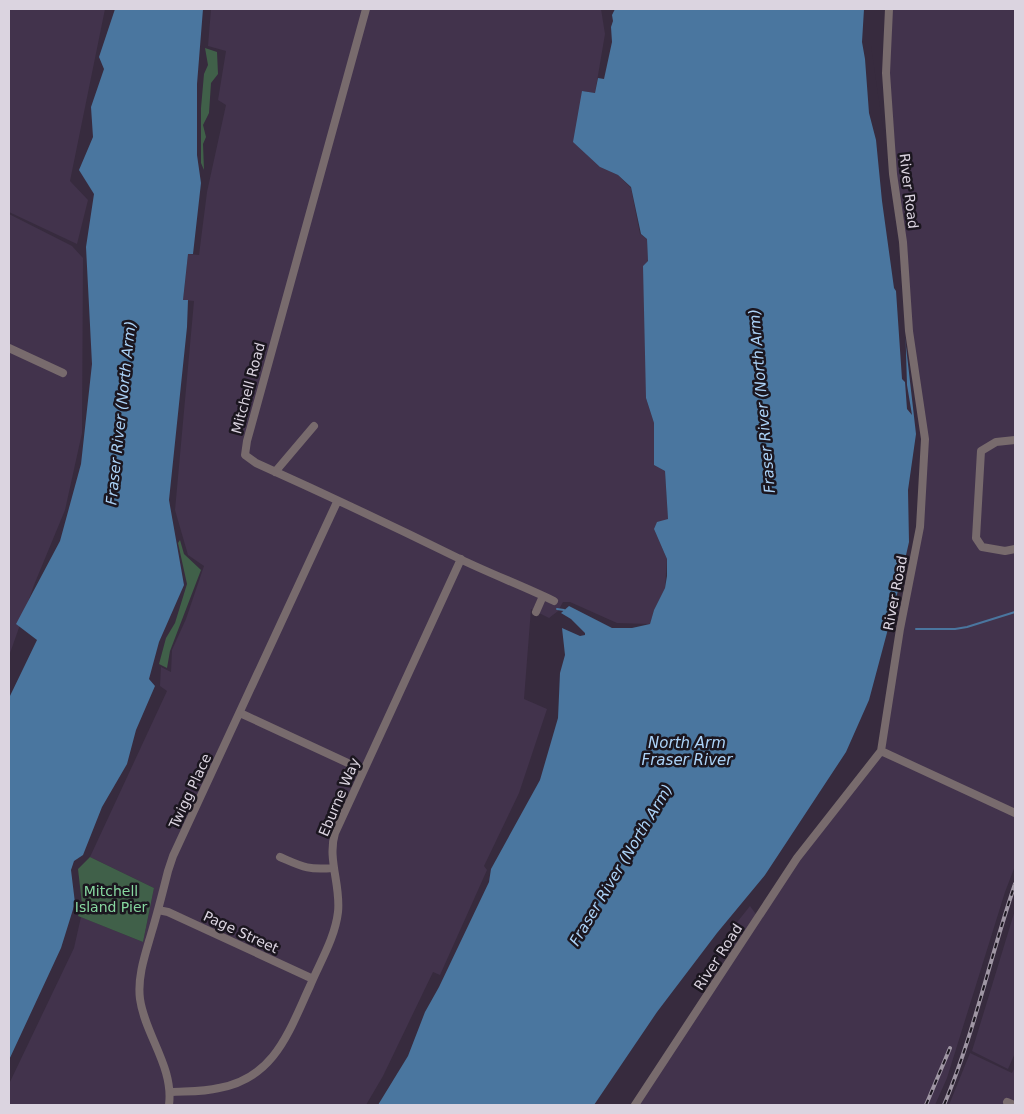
<svg xmlns="http://www.w3.org/2000/svg" width="1024" height="1114" font-family="'DejaVu Sans',sans-serif">
	<style>
		.built { fill: #42334c }
		.green { fill: #406049 }
		.water { fill: #4a769f }
		.pier { fill: #372b3e }
		.lines { fill: none; stroke-linecap: round; stroke-linejoin: round }
		.stream { stroke: #4a769f; stroke-width: 2 }
		.minor { stroke: #786b6d; stroke-width: 8 }
		.rail-casing { stroke: #9f96a4; stroke-width: 4 }
		.rail { stroke: #1b161f; stroke-width: 2; stroke-dasharray: 5.5; stroke-linecap: butt }
		.labels { text-anchor: middle; stroke-width: 5; stroke-linejoin: round; paint-order: stroke }
		.street-label { font-size: 14px; fill: #dbd4e0; stroke: #1b161f }
		.park-label { font-size: 14px; fill: #87d7a0; stroke: #1b161f }
		.water-label { font-size: 15px; font-style: italic; fill: #acd3f8; stroke: #1b161f }
	</style>
	<rect width="100%" height="100%" fill="#372b3e"/>
	<!-- built -->
	<path class="built" d="M 9,9 L 105,9 L 70,181 L 88,200 L 77,244 L 9,212 Z
		M 211,9 L 601,9 L 605,34 L 595,93 L 582,91 L 600,167 L 618,175 L 631,188 L 640,234 L 647,239 L 648,261 L 646,398 L 654,423 L 654,465 L 665,471 L 668,519 L 654,529 L 667,559 L 665,588 L 654,610 L 650,624 L 617,623 L 570,602 L 563,602 L 558,611 L 549,618 L 531,609 L 524,699 L 547,709 L 519,793 L 484,866 L 487,870 L 440,975 L 433,972 L 383,1076 L 366,1105 L 9,1105 L 9,1084 L 74,948 L 81,917 L 143,942 L 154,888 L 90,857 L 167,691 L 160,686 L 161,667 L 171,672 L 172,650 L 186,619 L 204,566 L 188,555 L 175,510 L 194,301 L 183,300 L 188,254 L 199,255 L 207,192 L 226,105 L 218,100 L 226,51 L 208,46 Z
		M 889,9 L 1015,9 L 1015,866 L 1005,892 L 947,1078 L 935,1105 L 635,1105 L 797,858 L 881,751 L 920,527 L 925,439 L 909,331 L 886,73 Z
		M 9,214 L 72,246 L 83,258 L 82,433 L 65,510 L 34,585 L 9,656 Z
		M 750,906 L 758,917 L 731,956 L 719,945 Z
		M 1015,910 L 1015,1053 L 1008,1069 L 972,1051 Z
		M 970,1053 L 1012,1073 L 1015,1067 L 1015,1105 L 949,1105 Z"/>
	<!-- green -->
	<path class="green" d="M 205,48 L 217,52 L 218,74 L 211,83 L 209,113 L 203,125 L 206,137 L 203,144 L 204,170 L 201,163 L 201,108 L 204,74 L 208,65 Z
		M 180,540 L 184,554 L 201,570 L 170,651 L 167,668 L 159,664 L 166,638 L 175,623 L 187,584 L 178,543 Z
		M 90,857 L 154,888 L 143,942 L 78,916 L 82,904 L 78,869 Z"/>
	<!-- water -->
	<path class="water" d="M 115,9 L 203,9 L 197,84 L 197,155 L 201,183 L 193,254 L 188,254 L 183,300 L 188,300 L 187,327 L 169,500 L 184,585 L 159,642 L 149,679 L 155,686 L 136,730 L 127,764 L 102,807 L 83,855 L 74,861 L 71,870 L 75,903 L 61,948 L 9,1060 L 9,698 L 37,640 L 16,624 L 60,541 L 81,464 L 92,364 L 86,247 L 94,194 L 79,170 L 93,137 L 91,107 L 104,69 L 99,57 Z
		M 615,9 L 868,9 L 869,46 L 891,215 L 916,434 L 908,490 L 909,542 L 896,599 L 869,700 L 846,752 L 765,875 L 717,933 L 657,1012 L 594,1105 L 378,1105 L 408,1056 L 425,1012 L 439,987 L 489,882 L 491,869 L 540,780 L 558,718 L 560,673 L 565,655 L 562,628 L 580,636 L 585,635 L 585,633 L 571,619 L 561,613 L 569,606 L 612,628 L 632,628 L 650,624 L 654,610 L 665,588 L 667,576 L 667,559 L 654,529 L 657,522 L 668,519 L 665,471 L 654,465 L 654,423 L 646,398 L 643,266 L 648,261 L 647,239 L 641,234 L 631,187 L 618,175 L 600,167 L 573,142 L 582,91 L 595,93 L 598,78 L 604,79 L 612,42 L 611,27 L 613,21 L 612,15 Z"/>
	<!-- pier -->
	<path class="pier" d="M 864,9 L 871,9 L 871,46 L 886,149 L 905,318 L 907,385 L 912,415 L 907,409 L 905,382 L 902,379 L 896,291 L 894,288 L 882,201 L 876,140 L 869,113 L 865,59 L 862,42 Z"/>
	<g class="lines">
		<!-- stream -->
		<path class="stream" d="M 557,609 L 564,610
			M 916,629 L 955,629 L 967,627 L 1015,612"/>
		<!-- minor -->
		<path class="minor" d="M 366,9 L 247,441 L 245,455 L 256,463 C 325,494 393,526 460,559 C 491,574 523,586 554,601
			M 9,348 L 63,373
			M 1015,440 L 996,442 L 981,451 L 976,538 L 982,547 L 1005,551 L 1015,549
			M 275,472 L 314,426
			M 536,612 L 543,596
			M 240,713 L 363,770
			M 881,751 L 1015,813
			M 280,857 C 303,867 307,870 333,868
			M 158,910 L 168,912 L 313,979
			M 170,1092 C 186,1091 203,1092 219,1088 C 275,1078 289,1031 310,986 C 320,962 335,938 338,912 C 341,885 327,859 335,833 L 461,559
			M 1007,1102 L 1014,1105
			M 169,1105 C 174,1067 145,1035 140,999 C 137,976 146,952 152,931 C 158,911 163,891 168,871 L 173,856 L 337,502
			M 635,1105 L 797,858 L 881,751 L 900,629 L 920,527 L 925,439 L 909,331 L 903,242 L 893,174 L 886,73 L 889,9"/>
		<!-- rail casing -->
		<g class="rail-casing">
			<path id="rail" d="M 926,1105 L 950,1048
				M 944,1105 C 974,1034 990,957 1015,884"/>
		</g>
		<!-- rail -->
		<use href="#rail" class="rail"/>
	</g>
	<g class="labels">
		<!-- street labels -->
		<g class="street-label">
			<text transform="translate(909 191) rotate(83)" y="5">River Road</text>
			<text transform="translate(248 388) rotate(-75)" y="5">Mitchell Road</text>
			<text transform="translate(895 593) rotate(-79)" y="5">River Road</text>
			<text transform="translate(190 791) rotate(-65)" y="5">Twigg Place</text>
			<text transform="translate(339 797) rotate(-67)" y="5">Eburne Way</text>
			<text transform="translate(241 932) rotate(25)" y="5">Page Street</text>
			<text transform="translate(718 957) rotate(-57)" y="5">River Road</text>
		</g>
		<!-- park labels -->
		<g class="park-label">
			<text x="111" y="896">Mitchell<tspan x="111" dy="16">Island Pier</tspan></text>
		</g>
		<!-- water labels -->
		<g class="water-label">
			<text transform="translate(762 401) rotate(-95)" y="5">Fraser River (North Arm)</text>
			<text transform="translate(121 413) rotate(-84)" y="5">Fraser River (North Arm)</text>
			<text x="687" y="748">North Arm<tspan x="687" dy="17">Fraser River</tspan></text>
			<text transform="translate(621 865) rotate(-59)" y="5">Fraser River (North Arm)</text>
		</g>
	</g>
	<!-- border -->
	<rect width="1024" height="1114" fill="none" stroke="#dbd4e0" stroke-width="20"/>
</svg>
